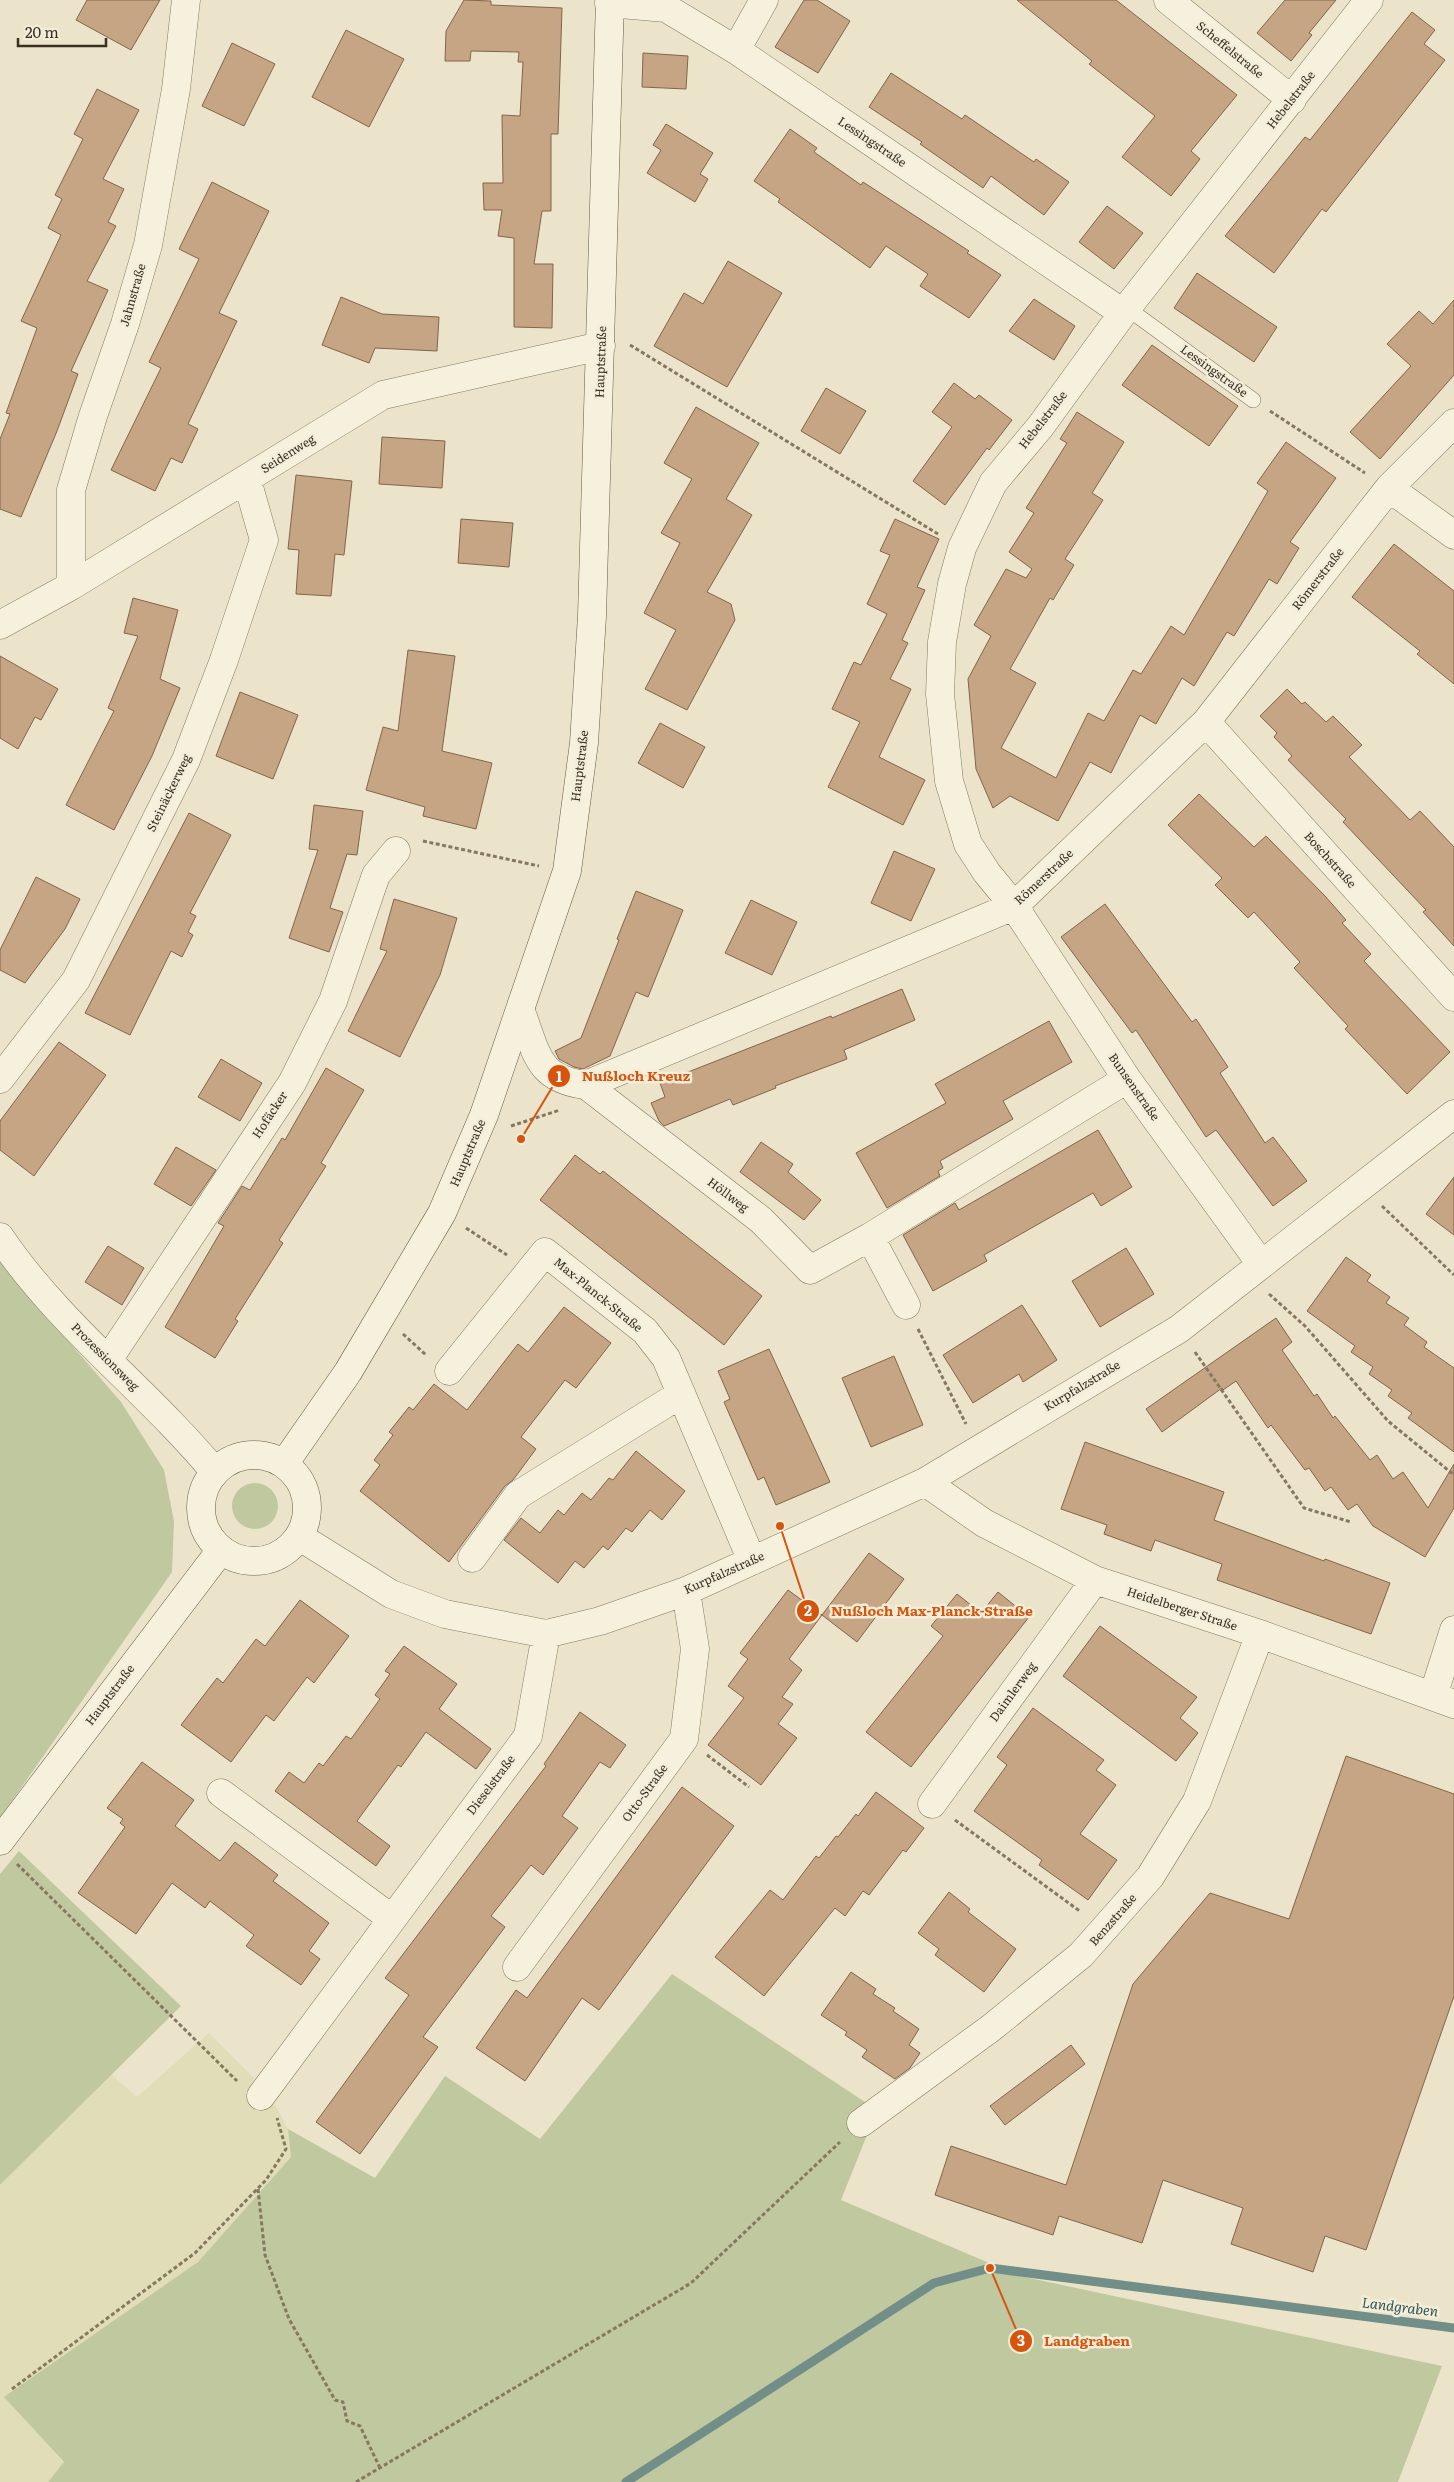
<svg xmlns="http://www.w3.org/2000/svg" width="1454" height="2482" font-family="Literata,serif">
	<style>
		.farmland { fill: #e0ddb8 }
		.green { fill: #c0c89f }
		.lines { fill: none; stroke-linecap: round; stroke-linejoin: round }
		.stream { stroke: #718e89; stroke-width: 9 }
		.building { fill: #c5a584; stroke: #836548 }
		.service-casing { stroke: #867860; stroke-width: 16 }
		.minor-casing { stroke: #867860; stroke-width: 29 }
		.secondary-casing { stroke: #685943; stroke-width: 29 }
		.path { stroke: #867860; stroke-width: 3; stroke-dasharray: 4 2.5; stroke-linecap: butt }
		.service { stroke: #f6f1dd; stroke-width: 15 }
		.minor { stroke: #f6f1dd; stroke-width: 28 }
		.secondary { stroke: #f6f1dd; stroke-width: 28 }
		.labels { text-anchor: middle; stroke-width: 5; stroke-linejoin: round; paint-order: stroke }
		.street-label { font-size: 12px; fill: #382f22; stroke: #f3eed9 }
		.water-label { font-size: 14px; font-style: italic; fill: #335556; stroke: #f3eed9 }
		.leader { fill: none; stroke: #d6550e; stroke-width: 2 }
		.callout-dot { fill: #d6550e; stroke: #f3eed9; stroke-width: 2 }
		.mark-label { font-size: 15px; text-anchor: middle; font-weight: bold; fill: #fff }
		.callout-label { font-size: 14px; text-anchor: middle; font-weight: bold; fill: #d6550e; stroke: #f3eed9; stroke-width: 5; stroke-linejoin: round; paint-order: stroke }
	</style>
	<rect width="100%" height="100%" fill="#ebe4ca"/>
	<!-- farmland -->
	<path class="farmland" d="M 209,2033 L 269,2093 L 288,2129 L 291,2157 L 198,2262 L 5,2397 L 64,2463 L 48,2482 L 0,2482 L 0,2185 L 112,2075 L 137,2097 Z"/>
	<!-- green -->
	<path class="green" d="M 0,1262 L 121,1402 L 164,1470 L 174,1521 L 172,1572 L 0,1818 Z
		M232 1506a23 23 0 1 1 46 0a23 23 0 1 1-46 0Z
		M 19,1851 L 181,2006 L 0,2185 L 0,1874 Z
		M 672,1974 L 877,2110 L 841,2200 L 1020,2276 L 1442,2366 L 1398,2482 L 48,2482 L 64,2462 L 4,2397 L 198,2262 L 291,2157 L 288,2129 L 375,2178 L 445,2076 L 540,2139 Z"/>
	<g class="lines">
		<!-- stream -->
		<path class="stream" d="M 626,2482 L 934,2283 L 990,2268 L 1454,2328"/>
	</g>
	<!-- building -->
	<path class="building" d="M 87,0 L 160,0 L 131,50 L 76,20 Z
		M 464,0 L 491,1 L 491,5 L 562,8 L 558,134 L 551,134 L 551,211 L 542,211 L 534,264 L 553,264 L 552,328 L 514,327 L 514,238 L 498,236 L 502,210 L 484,210 L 483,183 L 503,183 L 502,115 L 520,116 L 523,62 L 518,62 L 519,52 L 471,51 L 470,61 L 445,61 L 446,31 Z
		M 804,0 L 817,0 L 850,21 L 818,73 L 775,47 Z
		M 1017,0 L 1116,0 L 1237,95 L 1191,151 L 1200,159 L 1171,196 L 1122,157 L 1155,116 L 1089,64 L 1092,61 Z
		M 1285,0 L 1336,0 L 1309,33 L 1312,35 L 1291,61 L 1257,33 Z
		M 1412,12 L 1435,30 L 1424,44 L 1445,60 L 1326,212 L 1322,209 L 1274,273 L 1225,236 L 1305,137 L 1310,140 Z
		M 346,30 L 404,59 L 369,127 L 312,97 Z
		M 232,43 L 275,64 L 244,126 L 202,106 Z
		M 643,53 L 688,56 L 686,89 L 642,87 Z
		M 891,73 L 962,119 L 965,115 L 1034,162 L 1036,159 L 1069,182 L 1044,215 L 991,176 L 983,188 L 920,144 L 922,142 L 869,107 Z
		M 97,89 L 139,110 L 103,179 L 124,189 L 108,222 L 116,226 L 87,281 L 108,290 L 71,371 L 78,374 L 57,431 L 21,517 L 0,509 L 0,439 L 10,414 L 6,413 L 37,328 L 21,321 L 61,235 L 48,228 L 62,199 L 55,195 L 83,139 L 74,134 Z
		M 666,124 L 713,153 L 700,174 L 708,179 L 695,202 L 647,173 L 661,150 L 653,145 Z
		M 790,129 L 817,148 L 814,152 L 861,185 L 863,182 L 969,251 L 967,253 L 1001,275 L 969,318 L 920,286 L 928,274 L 886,246 L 870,268 L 778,202 L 780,199 L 754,181 Z
		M 212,182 L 269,211 L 219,313 L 237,321 L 188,424 L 198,429 L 182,463 L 171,458 L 155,491 L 111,470 L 161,368 L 149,362 L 199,259 L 179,249 Z
		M 1107,206 L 1143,233 L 1114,269 L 1079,242 Z
		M 728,261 L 782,293 L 727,387 L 654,346 L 684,293 L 703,304 Z
		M 1197,273 L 1277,327 L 1254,362 L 1174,308 Z
		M 341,297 L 382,314 L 439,317 L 437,351 L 375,348 L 369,363 L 322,345 Z
		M 1034,299 L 1075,326 L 1054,360 L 1009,331 Z
		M 1454,300 L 1454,375 L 1380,459 L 1350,432 L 1411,366 L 1387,344 L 1419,311 L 1433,324 Z
		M 1152,345 L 1238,406 L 1209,446 L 1122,385 Z
		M 954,383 L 975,399 L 979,395 L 1012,420 L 989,450 L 987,448 L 945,505 L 913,481 L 952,427 L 932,412 Z
		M 826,388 L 866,411 L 840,454 L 801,431 Z
		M 696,407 L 759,443 L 726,499 L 752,515 L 707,592 L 731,604 L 735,620 L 687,710 L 645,689 L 676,630 L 644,613 L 680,543 L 661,533 L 692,479 L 664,463 Z
		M 1077,412 L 1124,442 L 1092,493 L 1103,500 L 1065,559 L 1074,565 L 1053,600 L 1050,598 L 1010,669 L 1036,683 L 1001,748 L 1056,778 L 1088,713 L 1104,721 L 1133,670 L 1141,674 L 1171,626 L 1184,635 L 1268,491 L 1257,483 L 1286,442 L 1336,478 L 1290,542 L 1299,548 L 1277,584 L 1269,579 L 1234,636 L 1227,632 L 1194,686 L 1182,678 L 1156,724 L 1140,715 L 1111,773 L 1090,762 L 1058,821 L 1010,796 L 993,808 L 976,769 L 968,679 L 991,636 L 974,625 L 1006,569 L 1026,578 L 1032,569 L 1009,552 L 1034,513 L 1026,508 L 1067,443 L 1060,439 Z
		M 382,437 L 445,441 L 442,488 L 379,484 Z
		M 296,475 L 352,481 L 344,555 L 335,554 L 331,596 L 296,594 L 299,550 L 288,549 Z
		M 461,519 L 513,523 L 509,567 L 458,563 Z
		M 895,519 L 939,539 L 917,587 L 925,590 L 902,640 L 908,643 L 890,679 L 911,689 L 879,757 L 925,780 L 903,825 L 828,787 L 860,722 L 832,709 L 854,662 L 861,665 L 887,614 L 867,604 L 890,555 L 880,551 Z
		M 1394,544 L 1454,591 L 1454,684 L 1417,654 L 1420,651 L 1352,597 Z
		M 133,598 L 178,610 L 160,679 L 180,688 L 152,756 L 114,830 L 66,805 L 114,711 L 108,708 L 138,636 L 124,633 Z
		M 408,650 L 455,656 L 442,751 L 492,763 L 476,829 L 423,816 L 425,807 L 366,790 L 383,727 L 398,731 Z
		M 0,656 L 58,689 L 41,720 L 35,717 L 18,749 L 0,738 Z
		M 1287,689 L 1302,704 L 1305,702 L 1326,722 L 1333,716 L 1362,745 L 1349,757 L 1410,820 L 1420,811 L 1454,847 L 1454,946 L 1423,912 L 1426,910 L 1343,822 L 1346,819 L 1288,760 L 1292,756 L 1274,737 L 1277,733 L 1260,716 Z
		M 240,692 L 298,715 L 273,779 L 216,756 Z
		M 660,723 L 705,747 L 683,788 L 638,763 Z
		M 1199,794 L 1254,847 L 1266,836 L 1325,896 L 1346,920 L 1342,923 L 1371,954 L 1364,961 L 1450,1052 L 1407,1094 L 1345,1029 L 1348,1026 L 1294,968 L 1300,962 L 1254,912 L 1248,918 L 1215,885 L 1222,878 L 1168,825 Z
		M 314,805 L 363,811 L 357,855 L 347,854 L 330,908 L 343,912 L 329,952 L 289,938 L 318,850 L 309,849 Z
		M 189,813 L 231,835 L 190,913 L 196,916 L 188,932 L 193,935 L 182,957 L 171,951 L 130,1035 L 85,1013 Z
		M 894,851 L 935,869 L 911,921 L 871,903 Z
		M 36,877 L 80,899 L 65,929 L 25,983 L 0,970 L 0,950 Z
		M 636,891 L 683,910 L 648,997 L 636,992 L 610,1056 L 583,1069 L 574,1067 L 559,1059 L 555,1051 L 581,1038 L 619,940 L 617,939 Z
		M 394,899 L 457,918 L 440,975 L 400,1057 L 348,1031 L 387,951 L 380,949 Z
		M 751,900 L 797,922 L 772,975 L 725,953 Z
		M 1105,904 L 1192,1022 L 1196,1019 L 1228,1067 L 1220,1073 L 1265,1143 L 1273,1137 L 1307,1181 L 1273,1206 L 1216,1130 L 1206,1137 L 1136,1030 L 1132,1033 L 1061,937 Z
		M 902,989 L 915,1020 L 844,1050 L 847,1059 L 775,1086 L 776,1088 L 733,1105 L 730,1099 L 664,1126 L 659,1121 L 651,1103 L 665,1097 L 660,1083 L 831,1016 L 832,1018 Z
		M 1049,1021 L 1072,1062 L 1003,1101 L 1013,1119 L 940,1161 L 943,1168 L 938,1171 L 940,1176 L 887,1208 L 856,1153 L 946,1103 L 935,1084 Z
		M 59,1042 L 106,1075 L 34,1176 L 0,1150 L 0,1121 Z
		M 221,1059 L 262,1083 L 240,1121 L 198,1097 Z
		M 326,1068 L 364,1090 L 321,1163 L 326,1166 L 279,1240 L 283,1243 L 235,1319 L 238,1321 L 215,1358 L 165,1327 L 224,1226 L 218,1223 L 242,1186 L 250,1190 L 282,1138 L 285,1140 Z
		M 1098,1130 L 1132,1187 L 1101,1206 L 1093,1193 L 984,1255 L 987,1261 L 933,1291 L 903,1235 L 955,1203 L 959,1210 Z
		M 761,1142 L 793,1164 L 788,1172 L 821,1200 L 804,1220 L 740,1172 Z
		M 176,1147 L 216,1170 L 191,1206 L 154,1184 Z
		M 575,1155 L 600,1174 L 603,1171 L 762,1296 L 724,1345 L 540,1200 Z
		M 1454,1177 L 1454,1235 L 1426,1214 Z
		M 108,1246 L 144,1268 L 122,1305 L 85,1282 Z
		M 1126,1248 L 1154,1294 L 1100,1327 L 1072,1281 Z
		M 1346,1257 L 1371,1275 L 1367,1281 L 1390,1297 L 1386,1303 L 1409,1318 L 1404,1325 L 1427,1342 L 1424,1347 L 1454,1368 L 1454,1452 L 1408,1418 L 1412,1413 L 1388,1396 L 1392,1390 L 1369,1374 L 1373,1367 L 1351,1352 L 1355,1346 L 1307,1311 Z
		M 1022,1305 L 1057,1360 L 1023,1382 L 1019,1374 L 973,1403 L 943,1355 Z
		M 564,1307 L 611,1343 L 576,1388 L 565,1380 L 521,1437 L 536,1449 L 513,1480 L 505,1486 L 449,1562 L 360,1491 L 380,1465 L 374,1460 L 393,1435 L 389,1432 L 409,1407 L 413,1410 L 434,1384 L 467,1410 L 518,1344 L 528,1352 Z
		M 1276,1318 L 1292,1342 L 1282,1350 L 1314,1396 L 1317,1394 L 1333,1418 L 1335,1416 L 1370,1460 L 1377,1455 L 1393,1479 L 1403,1472 L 1428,1508 L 1454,1464 L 1454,1508 L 1425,1557 L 1373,1526 L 1357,1504 L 1348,1510 L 1331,1487 L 1325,1491 L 1309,1468 L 1305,1470 L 1271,1425 L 1268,1428 L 1236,1381 L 1223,1390 L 1222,1388 L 1162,1432 L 1146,1409 Z
		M 769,1349 L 830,1482 L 776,1505 L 764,1477 L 758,1480 L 724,1402 L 730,1399 L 718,1371 Z
		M 894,1356 L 923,1425 L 871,1447 L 842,1378 Z
		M 1085,1442 L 1224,1492 L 1214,1520 L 1324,1561 L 1325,1559 L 1390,1583 L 1371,1634 L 1217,1580 L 1222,1564 L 1155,1540 L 1151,1551 L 1104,1534 L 1107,1525 L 1061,1509 Z
		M 636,1451 L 685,1491 L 662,1520 L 650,1510 L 632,1532 L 626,1528 L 608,1550 L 603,1546 L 584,1568 L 575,1561 L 558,1583 L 504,1540 L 521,1518 L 540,1533 L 558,1510 L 564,1515 L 582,1493 L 591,1500 L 609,1478 L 613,1480 Z
		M 869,1553 L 904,1579 L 857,1642 L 822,1615 Z
		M 788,1590 L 822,1615 L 789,1659 L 802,1670 L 782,1697 L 793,1704 L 778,1724 L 797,1738 L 761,1785 L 708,1745 L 744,1698 L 728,1686 L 748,1659 L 740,1653 Z
		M 998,1592 L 1029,1617 L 911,1767 L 866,1732 L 943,1636 L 931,1626 L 957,1594 L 981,1613 Z
		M 300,1600 L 349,1636 L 314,1683 L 307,1677 L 274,1721 L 266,1715 L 231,1762 L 181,1725 L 217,1678 L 223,1683 L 256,1639 L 265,1646 Z
		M 1100,1626 L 1197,1697 L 1180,1718 L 1198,1733 L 1176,1761 L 1063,1676 Z
		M 404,1646 L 457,1684 L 439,1709 L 491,1749 L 476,1769 L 426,1732 L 401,1767 L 398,1765 L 357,1821 L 390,1846 L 376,1866 L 275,1791 L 289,1772 L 304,1783 L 319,1763 L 323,1766 L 346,1736 L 351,1739 L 380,1699 L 375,1695 L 390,1674 L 385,1671 Z
		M 1033,1708 L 1104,1760 L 1096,1770 L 1116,1785 L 1080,1834 L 1117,1860 L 1088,1900 L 1039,1865 L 1042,1860 L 974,1811 L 1007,1765 L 997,1757 Z
		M 580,1712 L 626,1745 L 610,1768 L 600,1762 L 562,1816 L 578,1828 L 543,1875 L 531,1865 L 491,1916 L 505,1927 L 423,2037 L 438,2047 L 360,2154 L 316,2122 L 409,1995 L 385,1978 L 546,1766 L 544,1764 Z
		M 1346,1756 L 1454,1794 L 1454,1996 L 1366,2250 L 1325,2236 L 1313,2272 L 1231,2244 L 1243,2208 L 1163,2180 L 1142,2243 L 1059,2216 L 1053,2235 L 935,2195 L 951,2146 L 1066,2185 L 1133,1984 L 1210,1893 L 1289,1919 Z
		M 142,1762 L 194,1800 L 175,1826 L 220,1861 L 235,1842 L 278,1875 L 273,1881 L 329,1923 L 309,1951 L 320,1959 L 301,1985 L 246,1946 L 254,1935 L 210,1901 L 205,1908 L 172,1883 L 136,1934 L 78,1893 L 125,1827 L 120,1823 L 123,1819 L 107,1808 Z
		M 682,1787 L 734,1826 L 599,2010 L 582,1998 L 525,2081 L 476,2048 L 516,1990 L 527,1998 Z
		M 876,1792 L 924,1828 L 906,1852 L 903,1850 L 869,1895 L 863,1891 L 845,1916 L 835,1908 L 764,1996 L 715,1957 L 770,1890 L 783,1900 L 816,1856 L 819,1858 L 836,1836 L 838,1837 L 856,1814 L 858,1816 Z
		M 949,1892 L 970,1909 L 968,1912 L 1016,1949 L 984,1992 L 935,1955 L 939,1949 L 918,1933 Z
		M 851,1972 L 876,1989 L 873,1994 L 895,2008 L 893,2011 L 919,2029 L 909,2045 L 920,2053 L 910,2068 L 895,2079 L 862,2057 L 867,2050 L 845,2035 L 847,2032 L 821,2015 Z
		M 1071,2045 L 1085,2064 L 1005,2125 L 990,2106 Z"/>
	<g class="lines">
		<!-- service casing -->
		<g class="service-casing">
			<path id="service" d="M 1127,308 L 1253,400"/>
		</g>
		<!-- minor casing -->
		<g class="minor-casing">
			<path id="minor" d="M 1168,0 L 1292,100
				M 609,3 L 666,8 L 736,50 L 1123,313
				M 736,50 L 764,0
				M 1389,488 L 1454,535
				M 71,586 L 71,490 L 93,416 L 125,324 L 148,245 L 176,89 L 186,0
				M 0,625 L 71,586 L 383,395 L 601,346
				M 1206,722 L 1454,997
				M 521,1012 C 537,1052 536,1079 586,1085 L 1014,906 L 1206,722 L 1389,488 L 1454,423
				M 0,1079 L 76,980 L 186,760 L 224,660 L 264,540 L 247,480
				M 586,1085 L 761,1220 L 810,1270 L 870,1237 L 1127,1079
				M 0,1237 C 60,1326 147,1390 215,1472
				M 870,1237 L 906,1305
				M 1261,1264 L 1127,1079 L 1014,906 L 987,873 L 968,844 L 949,781 L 940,694 L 942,642 L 952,584 L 962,548 L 993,483 L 1040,427 L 1123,313 L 1369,0
				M 108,1360 L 292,1083 L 333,1001 L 376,875 L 396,851
				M 449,1371 L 545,1252 L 645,1331 L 666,1358 L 752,1561
				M 925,1482 L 984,1523 L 1095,1580 L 1260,1634 L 1454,1704
				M 300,1537 L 391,1594 L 445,1614 L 546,1634 L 600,1621 L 686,1591 L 925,1482 L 1179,1329 L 1454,1114
				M 472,1558 L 518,1495 L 681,1394
				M 1433,1696 L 1454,1630
				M 221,1793 L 391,1918
				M 932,1804 L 1095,1580
				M 517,1967 L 684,1739 L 695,1649 L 686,1591
				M 261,2096 L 528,1736 L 546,1634
				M 861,2123 L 991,2028 L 1081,1955 L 1150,1877 L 1197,1801 L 1260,1634"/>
		</g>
		<!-- secondary casing -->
		<g class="secondary-casing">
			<path id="secondary" d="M201 1508a53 53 0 1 1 106 0a53 53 0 1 1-106 0Z
				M 284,1464 L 348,1372 L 442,1213 L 484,1115 L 567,871 L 584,743 L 592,616 L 610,0
				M 0,1841 L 221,1550"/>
		</g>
		<!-- path -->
		<path class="path" d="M 630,345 L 938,534
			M 1270,411 L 1365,473
			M 423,841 L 539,866
			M 511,1126 L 560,1110
			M 1382,1206 L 1454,1275
			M 466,1228 L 507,1255
			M 1269,1294 L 1305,1326 L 1388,1421 L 1454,1475
			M 918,1329 L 966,1424
			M 403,1334 L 426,1355
			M 1195,1352 L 1304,1508 L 1351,1522
			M 707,1755 L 749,1787
			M 955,1820 L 1081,1912
			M 17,1864 L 237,2081
			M 258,2189 L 265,2255 L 289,2319 L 335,2400 L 343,2402 L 347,2421 L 360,2426 L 380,2468
			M 12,2389 L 195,2253 L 266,2180 L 286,2149 L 277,2118
			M 356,2482 L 691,2283 L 840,2142"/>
		<!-- service -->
		<use href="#service" class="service"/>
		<!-- minor -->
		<use href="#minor" class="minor"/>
		<!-- secondary -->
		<use href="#secondary" class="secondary"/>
	</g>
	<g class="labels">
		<!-- street labels -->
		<g class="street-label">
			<text transform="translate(1230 50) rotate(39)" y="4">Scheffelstraße</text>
			<text transform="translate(1291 100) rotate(-52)" y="4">Hebelstraße</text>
			<text transform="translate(872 142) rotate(34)" y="4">Lessingstraße</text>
			<text transform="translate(133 295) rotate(-74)" y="4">Jahnstraße</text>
			<text transform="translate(601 362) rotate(-88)" y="4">Hauptstraße</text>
			<text transform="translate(1214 371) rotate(36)" y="4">Lessingstraße</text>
			<text transform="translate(1043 420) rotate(-52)" y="4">Hebelstraße</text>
			<text transform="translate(288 454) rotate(-32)" y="4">Seidenweg</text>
			<text transform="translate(1318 579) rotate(-52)" y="4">Römerstraße</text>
			<text transform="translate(580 766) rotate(-83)" y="4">Hauptstraße</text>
			<text transform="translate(169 793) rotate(-64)" y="4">Steinäckerweg</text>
			<text transform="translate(1330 860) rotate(48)" y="4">Boschstraße</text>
			<text transform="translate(1044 877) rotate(-43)" y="4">Römerstraße</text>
			<text transform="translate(1134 1087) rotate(55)" y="4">Bunsenstraße</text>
			<text transform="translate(270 1115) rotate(-57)" y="4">Hofäcker</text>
			<text transform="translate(468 1153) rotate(-67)" y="4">Hauptstraße</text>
			<text transform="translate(728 1195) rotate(37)" y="4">Höllweg</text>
			<text transform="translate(598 1295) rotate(39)" y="4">Max-Planck-Straße</text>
			<text transform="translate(105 1357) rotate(45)" y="4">Prozessionsweg</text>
			<text transform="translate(1082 1386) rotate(-31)" y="4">Kurpfalzstraße</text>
			<text transform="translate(724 1573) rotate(-24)" y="4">Kurpfalzstraße</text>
			<text transform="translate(1182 1609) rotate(18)" y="4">Heidelberger Straße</text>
			<text transform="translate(1013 1692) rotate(-54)" y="4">Daimlerweg</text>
			<text transform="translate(110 1695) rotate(-53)" y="4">Hauptstraße</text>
			<text transform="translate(491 1785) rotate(-53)" y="4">Dieselstraße</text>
			<text transform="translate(645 1793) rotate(-54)" y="4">Otto-Straße</text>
			<text transform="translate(1113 1920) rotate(-49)" y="4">Benzstraße</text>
		</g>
		<!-- water labels -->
		<g class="water-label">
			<text transform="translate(1400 2307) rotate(7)" y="5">Landgraben</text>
		</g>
	</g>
	<!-- callouts -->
	<path class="leader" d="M521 1139L559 1076M780 1526L808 1611M990 2268L1021 2341"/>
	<g class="callout-dot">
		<circle cx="521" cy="1139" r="5"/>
		<circle cx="780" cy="1526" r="5"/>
		<circle cx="990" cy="2268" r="5"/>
		<circle cx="559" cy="1076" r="12"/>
		<circle cx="808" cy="1611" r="12"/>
		<circle cx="1021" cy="2341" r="12"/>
	</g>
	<g class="mark-label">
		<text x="559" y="1082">1</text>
		<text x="808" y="1616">2</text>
		<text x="1021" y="2346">3</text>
	</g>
	<g class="callout-label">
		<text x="636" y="1081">Nußloch Kreuz</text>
		<text x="932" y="1616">Nußloch Max-Planck-Straße</text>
		<text x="1087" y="2346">Landgraben</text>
	</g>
	<!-- scale -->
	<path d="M18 38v8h88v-8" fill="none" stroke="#382f22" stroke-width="2.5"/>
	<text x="25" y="38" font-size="15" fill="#382f22" stroke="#f3eed9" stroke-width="4" paint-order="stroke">20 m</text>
</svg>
